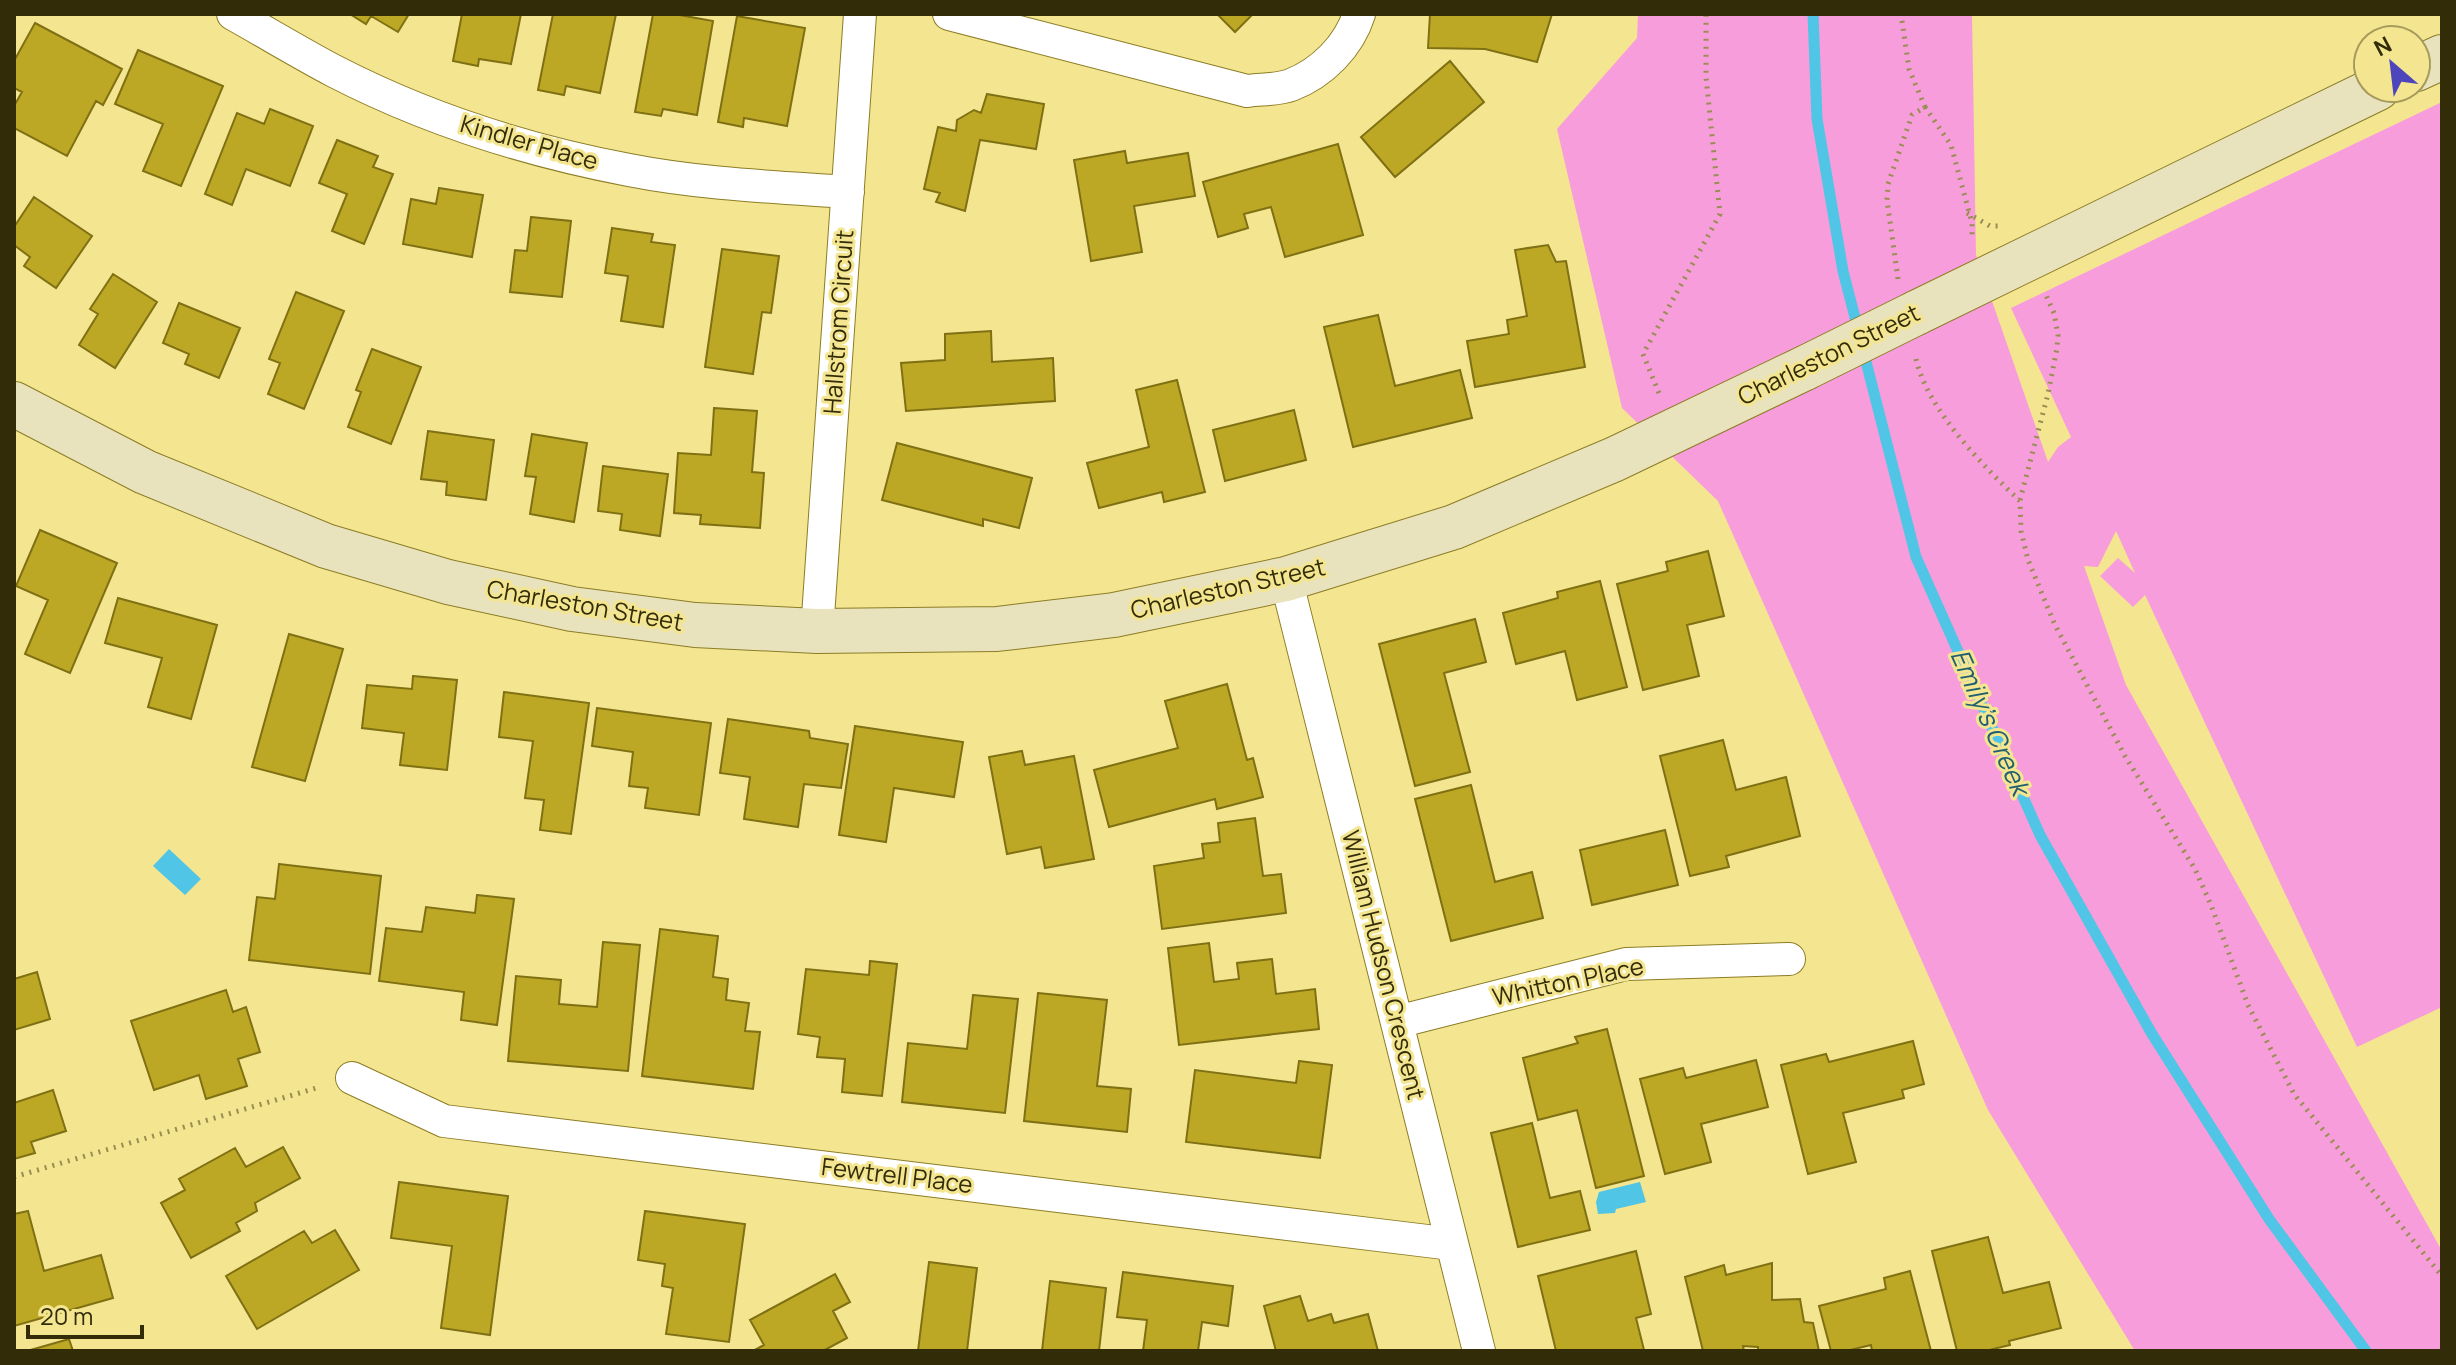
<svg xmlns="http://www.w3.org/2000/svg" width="2456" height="1365" font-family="Manrope,sans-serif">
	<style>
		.green { fill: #f89ddb }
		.water { fill: #50c5e5 }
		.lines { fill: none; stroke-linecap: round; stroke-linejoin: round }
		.stream { stroke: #50c5e5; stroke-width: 11 }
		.building { fill: #bda825; stroke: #7f7013; stroke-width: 2 }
		.street-casing { stroke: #8c7d25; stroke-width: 34 }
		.secondary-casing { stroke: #8c7d25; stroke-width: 46 }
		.path { stroke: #998e51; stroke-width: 5; stroke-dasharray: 2 6; stroke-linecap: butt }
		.street { stroke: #fff; stroke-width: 32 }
		.secondary { stroke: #e8e2bd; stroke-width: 44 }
		.secondary-bridge-casing { stroke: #8c7d25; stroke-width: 46; stroke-linecap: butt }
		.secondary-bridge { stroke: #e8e2bd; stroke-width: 44 }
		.labels { text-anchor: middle; stroke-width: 6; stroke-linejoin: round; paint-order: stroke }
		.street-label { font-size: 24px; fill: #322c08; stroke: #f4e591 }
		.water-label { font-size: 26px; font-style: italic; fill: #1f5f70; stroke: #f4e591 }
	</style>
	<rect width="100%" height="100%" fill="#f4e591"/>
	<!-- green -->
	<path class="green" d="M 1638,14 L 1972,14 L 1976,255 L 2048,462 L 2058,447 L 2071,437 L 2011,308 L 2442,102 L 2442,1007 L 2357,1047 L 2145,595 L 2133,607 L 2100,576 L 2118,558 L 2135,573 L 2116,531 L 2098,567 L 2084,566 L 2126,685 L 2442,1251 L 2442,1351 L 2135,1351 L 1988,1110 L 1718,501 L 1622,408 L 1557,129 L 1637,38 Z"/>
	<!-- water -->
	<path class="water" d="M 169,849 L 201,879 L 185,895 L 153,866 Z
		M 1640,1182 L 1646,1202 L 1616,1209 L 1615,1213 L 1598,1214 L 1596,1202 L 1599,1192 Z"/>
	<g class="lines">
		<!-- stream -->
		<path class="stream" d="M 1813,14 L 1817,119 L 1843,271 L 1859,333
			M 1863,350 L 1916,557 L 2040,835 L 2152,1034 L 2269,1219 L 2366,1351"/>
	</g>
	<!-- building -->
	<path class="building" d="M 350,14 L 409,14 L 398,32 L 371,16 L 366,24 Z
		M 462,14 L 521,14 L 511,64 L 479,59 L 478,66 L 453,61 Z
		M 553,14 L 616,14 L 600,93 L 566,86 L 564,95 L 538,90 Z
		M 653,14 L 674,14 L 713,21 L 697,115 L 663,109 L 661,116 L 635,112 Z
		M 1217,14 L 1253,14 L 1235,32 Z
		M 1430,14 L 1552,14 L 1537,62 L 1485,49 L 1428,48 Z
		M 737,16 L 805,28 L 787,126 L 744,118 L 743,127 L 718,122 Z
		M 35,23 L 122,69 L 103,105 L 96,101 L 67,156 L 14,128 L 14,106 L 22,92 L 14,88 L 14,61 Z
		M 138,50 L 223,86 L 181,186 L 143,171 L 163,124 L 115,104 Z
		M 1450,61 L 1484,102 L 1395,177 L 1361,137 Z
		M 987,94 L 1044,104 L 1036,149 L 980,140 L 965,211 L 936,202 L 940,193 L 924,189 L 938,127 L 956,131 L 957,120 L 974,110 L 981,113 Z
		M 270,109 L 313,126 L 290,186 L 246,169 L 232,205 L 205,194 L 237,113 L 264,124 Z
		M 337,140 L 378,156 L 373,167 L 393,174 L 364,244 L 332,231 L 347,194 L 319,183 Z
		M 1338,144 L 1363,235 L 1285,257 L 1271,207 L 1244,214 L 1248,228 L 1218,237 L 1203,182 Z
		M 1125,151 L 1127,163 L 1188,153 L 1195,196 L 1134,206 L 1142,252 L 1091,261 L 1074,160 Z
		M 439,188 L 483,195 L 472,257 L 403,244 L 411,199 L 436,204 Z
		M 34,197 L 92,236 L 56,288 L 24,266 L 30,257 L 14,245 L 14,227 Z
		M 531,217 L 571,221 L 562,297 L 510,292 L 515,250 L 527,251 Z
		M 612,228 L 653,234 L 651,242 L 675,245 L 663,327 L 621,321 L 628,276 L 605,273 Z
		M 1548,245 L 1556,262 L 1566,261 L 1585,367 L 1475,387 L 1467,341 L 1509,334 L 1507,320 L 1527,316 L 1515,250 Z
		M 722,249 L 779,256 L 771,313 L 762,312 L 753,374 L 705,367 Z
		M 113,274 L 157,302 L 115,368 L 79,345 L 98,314 L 90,309 Z
		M 296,292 L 344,311 L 304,409 L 268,394 L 280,363 L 269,359 Z
		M 179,303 L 240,328 L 219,378 L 185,364 L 189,354 L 163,343 Z
		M 1378,315 L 1395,386 L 1460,370 L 1472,418 L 1353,447 L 1324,327 Z
		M 991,331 L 992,362 L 1053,358 L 1055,401 L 906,411 L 901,363 L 945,360 L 945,334 Z
		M 372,349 L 421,367 L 391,444 L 348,427 L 361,392 L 356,390 Z
		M 1177,380 L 1205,492 L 1164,502 L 1162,492 L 1099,508 L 1087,463 L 1149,447 L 1136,390 Z
		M 714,408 L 757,411 L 752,472 L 764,473 L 760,528 L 700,524 L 701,515 L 674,513 L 678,453 L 711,455 Z
		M 1294,410 L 1306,460 L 1225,481 L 1213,430 Z
		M 428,431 L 494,440 L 486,500 L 446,495 L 447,482 L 421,479 Z
		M 532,434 L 587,443 L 574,522 L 530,514 L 536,477 L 525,476 Z
		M 897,443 L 1032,478 L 1019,528 L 983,519 L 983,526 L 882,500 Z
		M 603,466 L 668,474 L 660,536 L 620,530 L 622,514 L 598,511 Z
		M 40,530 L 117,563 L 70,673 L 25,654 L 48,600 L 16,586 Z
		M 1708,551 L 1724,616 L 1687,625 L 1699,676 L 1643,690 L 1617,584 L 1668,571 L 1666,562 Z
		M 1600,581 L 1627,687 L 1577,700 L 1565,651 L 1516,664 L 1503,613 L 1558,598 L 1557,592 Z
		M 118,598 L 217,625 L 191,719 L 148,707 L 162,658 L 105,643 Z
		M 1475,619 L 1486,662 L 1444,673 L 1470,772 L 1415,786 L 1379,644 Z
		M 289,634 L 343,649 L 305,781 L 252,767 Z
		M 413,676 L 457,680 L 447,770 L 400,765 L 404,733 L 362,728 L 367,685 L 412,689 Z
		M 1227,684 L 1247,760 L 1253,758 L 1263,797 L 1217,809 L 1215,799 L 1109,827 L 1094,770 L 1178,748 L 1165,701 Z
		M 504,692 L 589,703 L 571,834 L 540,830 L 544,800 L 525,798 L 533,741 L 499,737 Z
		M 597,708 L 711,723 L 699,815 L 645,808 L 648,788 L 629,786 L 633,752 L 592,746 Z
		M 728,719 L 809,731 L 810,738 L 848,744 L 841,788 L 804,784 L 798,827 L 744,819 L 750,777 L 720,773 Z
		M 855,726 L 963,742 L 954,797 L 894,788 L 886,842 L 839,835 Z
		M 1723,740 L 1736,790 L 1786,777 L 1800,836 L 1726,856 L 1729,867 L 1690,876 L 1660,756 Z
		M 1022,751 L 1025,765 L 1074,756 L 1094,859 L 1045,868 L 1041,847 L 1007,854 L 989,757 Z
		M 1471,785 L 1495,882 L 1532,872 L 1543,918 L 1451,941 L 1415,799 Z
		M 1255,818 L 1263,876 L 1281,874 L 1286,913 L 1162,929 L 1154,866 L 1204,858 L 1202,844 L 1220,842 L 1218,823 Z
		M 1665,830 L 1678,885 L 1592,905 L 1580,850 Z
		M 279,864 L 381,876 L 370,974 L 249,960 L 257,897 L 275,899 Z
		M 477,895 L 514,899 L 497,1025 L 461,1020 L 464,992 L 379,981 L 386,928 L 422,932 L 426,907 L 475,913 Z
		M 660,929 L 718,936 L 713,977 L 728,979 L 726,1000 L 749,1003 L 745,1031 L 760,1032 L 753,1089 L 642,1076 Z
		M 603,942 L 640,945 L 628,1071 L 508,1061 L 516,976 L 561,980 L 559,1004 L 597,1007 Z
		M 1209,943 L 1214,982 L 1239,979 L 1237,963 L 1272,959 L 1276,994 L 1315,989 L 1319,1029 L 1179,1045 L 1168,948 Z
		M 870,961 L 897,964 L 882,1096 L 842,1092 L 845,1059 L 817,1057 L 820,1037 L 798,1034 L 806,969 L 869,975 Z
		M 37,972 L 50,1019 L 14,1030 L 14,979 Z
		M 226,990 L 233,1012 L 246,1007 L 260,1052 L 238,1059 L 247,1086 L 206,1099 L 199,1075 L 154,1090 L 131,1021 Z
		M 1038,993 L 1107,1000 L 1097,1086 L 1131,1089 L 1127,1132 L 1024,1121 Z
		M 973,995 L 1018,999 L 1005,1113 L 902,1102 L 908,1043 L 967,1049 Z
		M 1607,1029 L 1644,1176 L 1596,1188 L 1577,1110 L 1538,1120 L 1523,1058 L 1578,1043 L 1575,1037 Z
		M 1913,1041 L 1924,1084 L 1902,1090 L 1904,1098 L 1843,1113 L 1856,1162 L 1808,1174 L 1781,1065 L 1826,1054 L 1829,1062 Z
		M 1756,1060 L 1768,1107 L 1701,1124 L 1711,1162 L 1665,1174 L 1640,1079 L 1683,1068 L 1686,1078 Z
		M 1299,1061 L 1332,1065 L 1320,1158 L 1186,1142 L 1195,1070 L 1296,1083 Z
		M 53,1090 L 66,1131 L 31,1142 L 35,1153 L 14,1159 L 14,1103 Z
		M 1532,1123 L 1550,1198 L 1580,1191 L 1590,1230 L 1518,1247 L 1491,1133 Z
		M 283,1147 L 300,1178 L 255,1203 L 257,1211 L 236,1223 L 240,1231 L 191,1258 L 161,1203 L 185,1190 L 179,1179 L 235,1148 L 246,1167 Z
		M 399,1182 L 508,1196 L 490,1335 L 441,1328 L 452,1246 L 391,1238 Z
		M 28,1211 L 44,1271 L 101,1255 L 113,1298 L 14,1326 L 14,1214 Z
		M 645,1211 L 745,1224 L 729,1342 L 666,1334 L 673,1288 L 662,1286 L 665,1264 L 638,1260 Z
		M 335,1230 L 359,1270 L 257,1329 L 226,1276 L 304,1231 L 312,1243 Z
		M 1988,1237 L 2003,1293 L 2049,1282 L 2061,1328 L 2009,1341 L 2010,1345 L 1985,1351 L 1957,1351 L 1932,1251 Z
		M 1636,1251 L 1651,1314 L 1636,1318 L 1644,1350 L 1556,1351 L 1538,1276 Z
		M 929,1262 L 977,1268 L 967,1351 L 918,1351 Z
		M 1772,1263 L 1772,1300 L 1800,1299 L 1804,1322 L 1813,1323 L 1819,1351 L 1758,1351 L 1758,1347 L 1743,1346 L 1744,1351 L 1703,1351 L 1685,1277 L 1724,1265 L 1726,1275 Z
		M 1910,1271 L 1931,1351 L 1872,1351 L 1871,1345 L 1846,1351 L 1831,1351 L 1819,1306 L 1886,1289 L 1884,1278 Z
		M 1123,1272 L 1233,1286 L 1228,1326 L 1202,1322 L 1198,1351 L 1143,1351 L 1147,1320 L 1117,1317 Z
		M 835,1274 L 850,1302 L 833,1311 L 847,1338 L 823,1351 L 753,1351 L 764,1345 L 750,1320 Z
		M 1050,1281 L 1106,1288 L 1099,1351 L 1042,1351 Z
		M 1300,1296 L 1308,1321 L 1331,1314 L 1334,1323 L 1368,1314 L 1378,1351 L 1276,1351 L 1264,1306 Z
		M 69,1339 L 73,1351 L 27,1351 Z"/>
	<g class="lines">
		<!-- street casing -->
		<g class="street-casing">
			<path id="street" d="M 233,14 C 267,33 300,53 334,71 C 425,118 529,151 629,170 C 700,184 775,187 848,192
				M 949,14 L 1247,91 C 1260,89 1278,90 1291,85 C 1322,73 1349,46 1359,14
				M 1286,579 L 1479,1351
				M 817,631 L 860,14
				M 1397,1022 L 1626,964 L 1789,959
				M 352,1078 L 444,1121 L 1452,1244"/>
		</g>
		<!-- secondary casing -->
		<g class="secondary-casing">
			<path id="secondary" d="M 2416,69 L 2442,57
				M 1916,313 L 2378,88
				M 14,404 L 145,472 L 326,546 L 448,582 L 572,609 L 695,625 L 817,631 L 997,629 L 1114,615 L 1286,579 L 1454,527 L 1615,459 L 1805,368"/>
		</g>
		<!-- path -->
		<path class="path" d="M 1925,107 L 1951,145 L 1972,223 L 1972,239
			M 1967,213 L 1990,226 L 1999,226
			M 1898,279 L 1887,200 L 1888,184 L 1912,115 L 1925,107 L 1909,69 L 1901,14
			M 1916,359 C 1927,409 1983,466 2020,501 L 2021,531 L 2028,560 L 2055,625 L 2125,756 L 2195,869 L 2211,905 L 2248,1005 L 2294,1094 L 2442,1276
			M 1659,393 L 1643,354 L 1720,214 L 1706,77 L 1706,14
			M 2020,500 L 2048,394 L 2057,348 L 2058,335 L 2054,313 L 2045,293
			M 14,1177 L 320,1087"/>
		<!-- street -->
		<use href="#street" class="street"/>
		<!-- secondary -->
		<use href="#secondary" class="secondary"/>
		<!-- secondary-bridge casing -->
		<g class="secondary-bridge-casing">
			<path id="secondary-bridge" d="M 1805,368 L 1916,313"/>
		</g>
		<!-- secondary-bridge -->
		<use href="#secondary-bridge" class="secondary-bridge"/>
	</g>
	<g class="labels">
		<!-- street labels -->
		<g class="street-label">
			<text transform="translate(529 143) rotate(16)" y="8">Kindler Place</text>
			<text transform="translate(839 322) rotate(-86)" y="8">Hallstrom Circuit</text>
			<text transform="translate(1829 355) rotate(-26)" y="8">Charleston Street</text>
			<text transform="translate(1228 589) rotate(-13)" y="8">Charleston Street</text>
			<text transform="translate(585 606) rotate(10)" y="8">Charleston Street</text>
			<text transform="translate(1383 965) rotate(76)" y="8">William Hudson Crescent</text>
			<text transform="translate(1568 982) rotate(-12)" y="8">Whitton Place</text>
			<text transform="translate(897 1176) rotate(7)" y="8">Fewtrell Place</text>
		</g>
		<!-- water labels -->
		<g class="water-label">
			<text transform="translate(1990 722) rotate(66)" y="9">Emily's Creek</text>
		</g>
	</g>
	<!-- border -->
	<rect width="2456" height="1365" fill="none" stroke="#322c08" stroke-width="32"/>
	<!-- north arrow -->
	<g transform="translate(2392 64) rotate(332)"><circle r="38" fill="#f4e591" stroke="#a69b5a" stroke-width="2"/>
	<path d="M0-6L14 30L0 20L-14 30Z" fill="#4c45bc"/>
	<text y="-12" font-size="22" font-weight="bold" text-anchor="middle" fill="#322c08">N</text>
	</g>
	<!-- scale -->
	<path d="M28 1325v12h114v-12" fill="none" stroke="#322c08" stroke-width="4"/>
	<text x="40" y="1325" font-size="24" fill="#322c08" stroke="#f4e591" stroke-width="6" paint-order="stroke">20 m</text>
</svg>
